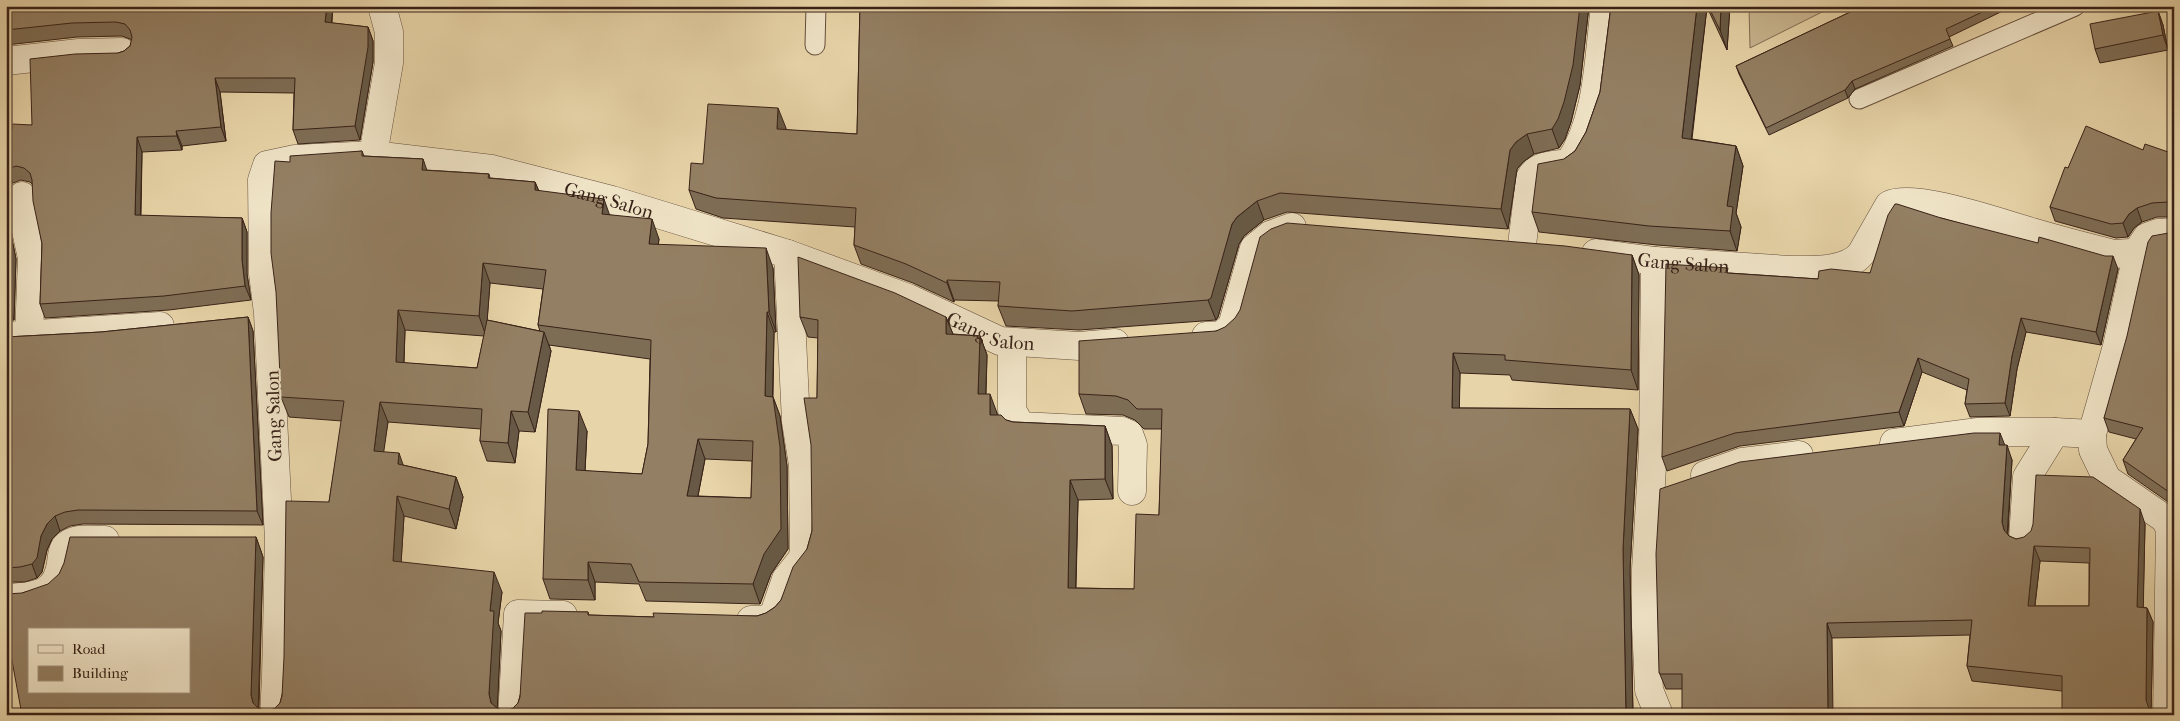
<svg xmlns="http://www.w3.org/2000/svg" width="2180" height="721" font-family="'IM FELL French Canon',serif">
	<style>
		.green { fill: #c9b690; stroke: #806c54 }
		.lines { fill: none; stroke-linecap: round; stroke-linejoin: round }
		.service-casing { stroke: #644e3c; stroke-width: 21 }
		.minor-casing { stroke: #644e3c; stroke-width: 29 }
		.service { stroke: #efe3c6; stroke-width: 19 }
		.minor { stroke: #efe3c6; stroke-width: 28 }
		.wall { fill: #7e6d55; stroke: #382218; fill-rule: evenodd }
		.shaded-wall { fill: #675945; stroke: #382218 }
		.building { fill: #937f63; stroke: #382218; fill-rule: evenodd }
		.labels { text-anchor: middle; stroke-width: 4.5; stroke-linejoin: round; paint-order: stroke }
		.street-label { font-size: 19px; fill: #382218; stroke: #efe3c6 }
	</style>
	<rect width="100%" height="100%" fill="#e7d4a8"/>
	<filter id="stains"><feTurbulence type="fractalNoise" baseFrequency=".004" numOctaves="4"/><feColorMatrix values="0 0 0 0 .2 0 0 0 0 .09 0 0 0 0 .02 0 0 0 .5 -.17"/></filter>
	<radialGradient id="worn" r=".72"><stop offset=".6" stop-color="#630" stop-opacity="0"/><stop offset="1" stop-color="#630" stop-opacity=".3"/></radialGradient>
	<!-- green -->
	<path class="green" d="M 1749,6 L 1828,6 L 1826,10 L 1750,48 Z"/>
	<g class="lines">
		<!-- service casing -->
		<g class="service-casing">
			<path id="service" d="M 815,45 L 816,6
				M 1859,99 L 2075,6"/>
		</g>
		<!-- minor casing -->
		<g class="minor-casing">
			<g id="minor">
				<path d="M 6,61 L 79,53 L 122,52"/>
				<path d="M 373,155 L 389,63 L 389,32 L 382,6"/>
				<path d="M 22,196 L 23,217 L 32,258 L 29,335"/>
				<path d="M 1522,245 L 1530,178 C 1537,164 1554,165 1569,163 C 1599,118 1598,59 1605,6"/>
				<path d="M 2138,250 L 2117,346 L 2092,434 L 2093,450 L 2107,479 L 2165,519 L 2170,529 L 2167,715"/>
				<path id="s1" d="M 1596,253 L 1655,261 L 1790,270 C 1812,270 1846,272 1861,254 L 1889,205 C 1914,192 2003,224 2032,232 C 2059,240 2086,247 2114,254 L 2130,253 L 2138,250 L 2147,237 L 2158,233 L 2174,232"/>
				<path d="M 1655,261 L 1653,449 L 1646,569 L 1646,626 L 1649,690 L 1659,715"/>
				<path d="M 6,336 L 160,326"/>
				<path d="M 1206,336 L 1222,335 L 1232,326 L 1254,248 L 1270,235 L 1292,227"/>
				<path d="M 1012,343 L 1012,410 L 1021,426 L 1122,431 L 1129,434 L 1133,445 L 1132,491"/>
				<path d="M 1894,443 L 1978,432 L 2055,432 L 2092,434"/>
				<path d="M 1705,475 L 1742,462 L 1799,455"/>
				<path d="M 2023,538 L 2027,477 L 2055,432"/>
				<path d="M 6,598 C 34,596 57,596 61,563 C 62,556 62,549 67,545 C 76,537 94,540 105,540"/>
				<path d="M 751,620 L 765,620 L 774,614 L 786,579 L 802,559 L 804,551 L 803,465 L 796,422 L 788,254"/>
				<path id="s2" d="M 274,715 L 276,676 L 279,541 L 268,313 L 263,274 L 262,180 L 267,165 L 295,159 L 373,155 L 492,169 L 612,200 L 788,254 L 908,298 L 1000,341 L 1079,346 L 1115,343"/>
				<path d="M 512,715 L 518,614 L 563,615"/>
			</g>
		</g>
		<!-- service -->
		<use href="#service" class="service"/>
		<!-- minor -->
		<use href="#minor" class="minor"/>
	</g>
	<!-- wall -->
	<path class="wall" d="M 6,6 L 333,6 L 332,23 L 368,27 L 373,41 L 373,62 L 360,140 L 298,144 L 293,130 L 294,93 L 220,92 L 226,141 L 182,146 L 182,150 L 142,152 L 141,216 L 242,218 L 247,232 L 247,274 L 251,300 L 169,310 L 45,318 L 40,304 L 42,244 L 33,185 L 30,182 L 21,180 L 13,183 L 8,188 L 6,196 L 8,220 L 16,259 L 14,320 L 6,321 L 6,130 L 12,130 L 32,125 L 118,53 L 124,51 L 130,46 L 132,40 L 130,39 L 122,36 L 77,37 L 6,45 Z
		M 860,6 L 1589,6 L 1580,85 L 1571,122 L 1565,139 L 1559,148 L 1534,154 L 1523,162 L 1517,169 L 1508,229 L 1287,212 L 1264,220 L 1244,236 L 1239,244 L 1218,317 L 1216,320 L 1079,330 L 1006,326 L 998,306 L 999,301 L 954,300 L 954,302 L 913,283 L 861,264 L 854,245 L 855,227 L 723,218 L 696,209 L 689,190 L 703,164 L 786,128 L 785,130 L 857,134 Z
		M 1611,6 L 1730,6 L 1727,50 L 1707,7 L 1692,139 L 1736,146 L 1743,166 L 1736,213 L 1741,227 L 1737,251 L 1657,245 L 1539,232 L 1532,212 L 1564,159 L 1575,151 L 1586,132 L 1600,92 Z
		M 1863,6 L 2013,6 L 1949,37 L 1953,46 L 1855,89 L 1848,98 L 1769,135 L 1739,74 L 1736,66 Z
		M 2158,11 L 2163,25 L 2168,50 L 2100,63 L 2095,49 Z
		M 2143,150 L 2174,154 L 2174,217 L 2157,217 L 2142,222 L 2134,228 L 2128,237 L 2116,238 L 2055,221 L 2050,207 L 2068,168 Z
		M 362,151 L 364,156 L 423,159 L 426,170 L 489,174 L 490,178 L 535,182 L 539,191 L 610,215 L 659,239 L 658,245 L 773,268 L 776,332 L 774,332 L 773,397 L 780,416 L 787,466 L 788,549 L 771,574 L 760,604 L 646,601 L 639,584 L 595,582 L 595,600 L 550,599 L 543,579 L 587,431 L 585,471 L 642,474 L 648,444 L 650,359 L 549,345 L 551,351 L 535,432 L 519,431 L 515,463 L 487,461 L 480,441 L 481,429 L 388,422 L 383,452 L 403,465 L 456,477 L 463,497 L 456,529 L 404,516 L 401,562 L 502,592 L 498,623 L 501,631 L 497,708 L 503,711 L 512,709 L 518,703 L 542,613 L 588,612 L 589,615 L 654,617 L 757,616 L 766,613 L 775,607 L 781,600 L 807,549 L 812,531 L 817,398 L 818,338 L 808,337 L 800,317 L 946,317 L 953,334 L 980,336 L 987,355 L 986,394 L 997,413 L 997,415 L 1006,420 L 1013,422 L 1105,426 L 1112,446 L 1113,499 L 1078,500 L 1076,588 L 1134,589 L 1159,515 L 1162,429 L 1144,429 L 1135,420 L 1123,415 L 1086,414 L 1079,394 L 1216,331 L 1632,255 L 1639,275 L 1638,390 L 1512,380 L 1510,375 L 1460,373 L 1459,408 L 1630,409 L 1638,429 L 1630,569 L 1633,715 L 22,715 L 22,593 L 256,537 L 263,557 L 259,708 L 265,711 L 274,709 L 280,703 L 329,502 L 342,421 L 289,417 L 281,397 L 290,162 ZM 490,283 L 543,289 L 538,325 L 540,331 L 487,320 ZM 405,330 L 484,336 L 477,368 L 404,363 ZM 705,459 L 752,461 L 751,498 L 698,496 Z
		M 1941,218 L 2118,269 L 2101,345 L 2026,332 L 2017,369 L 2010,416 L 1970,417 L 1965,404 L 1967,390 L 1922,372 L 1904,426 L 1740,446 L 1667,471 L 1662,457 L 1729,273 L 1818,279 L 1870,273 Z
		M 2174,232 L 2174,506 L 2128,474 L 2123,460 L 2136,439 L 2109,432 L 2104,418 Z
		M 248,317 L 253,331 L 263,525 L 83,524 L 70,526 L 60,531 L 52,539 L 47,550 L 42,572 L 37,578 L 25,582 L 6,582 L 6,337 L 101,332 Z
		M 2005,445 L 2012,460 L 2008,534 L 2009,536 L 2016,539 L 2145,524 L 2143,607 L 2147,608 L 2153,622 L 2151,715 L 2062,691 L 1972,681 L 1967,666 L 1970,635 L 1832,638 L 1682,689 L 1666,689 L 1659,672 ZM 2040,561 L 2089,563 L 2089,606 L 2035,606 Z"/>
	<!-- shaded-wall -->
	<path class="shaded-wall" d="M 327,6 L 333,6 L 330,36 L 325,22 Z
		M 1580,6 L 1589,6 L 1580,85 L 1571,122 L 1565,139 L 1559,148 L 1552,129 Z
		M 1697,6 L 1706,6 L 1707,7 L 1689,158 L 1682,138 Z
		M 1721,6 L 1730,6 L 1727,50 L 1720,30 Z
		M 2158,11 L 2163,25 L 2168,50 L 2163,35 Z
		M 368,27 L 373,41 L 373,62 L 360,140 L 355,126 Z
		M 215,78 L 220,92 L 226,141 L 221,127 Z
		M 1852,81 L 1855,89 L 1848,98 L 1845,90 Z
		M 778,108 L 786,128 L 784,149 L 777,129 Z
		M 176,131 L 182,146 L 182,150 L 177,136 Z
		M 1527,134 L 1534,154 L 1523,162 L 1517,169 L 1508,229 L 1501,209 L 1510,150 L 1516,142 Z
		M 137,137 L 142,152 L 140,230 L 135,215 Z
		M 1736,146 L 1743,166 L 1736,213 L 1741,227 L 1737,251 L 1730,231 L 1727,206 Z
		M 423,159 L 430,179 L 422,170 Z
		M 8,169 L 13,183 L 8,188 L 6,196 L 8,220 L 16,259 L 14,320 L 9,306 L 6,223 L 6,171 Z
		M 535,182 L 543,202 L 535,190 Z
		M 604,199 L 611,219 L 602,214 Z
		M 1257,201 L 1264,220 L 1244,236 L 1239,244 L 1218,317 L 1216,320 L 1208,300 L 1232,224 L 1237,217 Z
		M 2137,208 L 2142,222 L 2134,228 L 2128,237 L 2123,223 L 2129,214 Z
		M 242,218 L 247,232 L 247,274 L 251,300 L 245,286 L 242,260 Z
		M 652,219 L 659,239 L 656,264 L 649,244 Z
		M 766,248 L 773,268 L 776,332 L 769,312 Z
		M 1632,255 L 1639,275 L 1638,390 L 1631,370 Z
		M 2113,256 L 2118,269 L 2101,345 L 2096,332 Z
		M 483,263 L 490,283 L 486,336 L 479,316 Z
		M 947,280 L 954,300 L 954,302 L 947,283 Z
		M 398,310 L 405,330 L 403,382 L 396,362 Z
		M 767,312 L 774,332 L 772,416 L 765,396 Z
		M 248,317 L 253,331 L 263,525 L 257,511 Z
		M 946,317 L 954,337 L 946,334 Z
		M 2021,318 L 2026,332 L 2017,369 L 2010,416 L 2005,403 L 2012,356 Z
		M 544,332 L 551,351 L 535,432 L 528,412 Z
		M 980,336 L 987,355 L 985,414 L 978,394 Z
		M 1453,353 L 1460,373 L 1459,428 L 1452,408 Z
		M 1918,358 L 1922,372 L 1904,426 L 1899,412 Z
		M 990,394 L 997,413 L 998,435 L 990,415 Z
		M 773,397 L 780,416 L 787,466 L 788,549 L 771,574 L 760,604 L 753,584 Z
		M 380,402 L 388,422 L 381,471 L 374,451 Z
		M 1630,409 L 1638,429 L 1630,569 L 1633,715 L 1626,715 L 1623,549 Z
		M 511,411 L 519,431 L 515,463 L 508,443 Z
		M 579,411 L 587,431 L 584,490 L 576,470 Z
		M 1105,426 L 1112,446 L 1113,499 L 1105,479 Z
		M 2000,433 L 2006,448 L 1999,445 Z
		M 698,439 L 705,459 L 694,516 L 687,496 Z
		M 2007,445 L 2012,460 L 2007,537 L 2004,530 L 2002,522 Z
		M 399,453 L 406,473 L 398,464 Z
		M 456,477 L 463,497 L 456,529 L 449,509 Z
		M 1070,480 L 1078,500 L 1075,608 L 1068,588 Z
		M 397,496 L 404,516 L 400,581 L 393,561 Z
		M 2140,509 L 2145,524 L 2143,622 L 2137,607 Z
		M 55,516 L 60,531 L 52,539 L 47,550 L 42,572 L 37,578 L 32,564 L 41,536 L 47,524 Z
		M 256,537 L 263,557 L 258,715 L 253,703 L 251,695 Z
		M 2034,546 L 2040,561 L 2033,621 L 2028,606 Z
		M 588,562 L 595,582 L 595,600 L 588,580 Z
		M 494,572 L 502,592 L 498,623 L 501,631 L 497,715 L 491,703 L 489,694 L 490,611 Z
		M 2147,608 L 2153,622 L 2151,715 L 2149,715 L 2146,700 Z
		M 1827,623 L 1832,638 L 1833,715 L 1828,715 Z"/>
	<!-- building -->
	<path class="building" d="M 6,6 L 327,6 L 325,22 L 368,27 L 368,47 L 355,126 L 293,130 L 295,78 L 215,78 L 221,127 L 176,131 L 177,136 L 137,137 L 135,215 L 242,218 L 242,260 L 245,286 L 164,296 L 40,304 L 42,244 L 33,201 L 32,180 L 30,173 L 24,168 L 16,166 L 8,169 L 6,171 L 6,130 L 12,130 L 12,124 L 32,125 L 30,59 L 75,54 L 118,53 L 124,51 L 130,46 L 132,37 L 130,30 L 125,24 L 116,22 L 72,23 L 6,30 Z
		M 860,6 L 1580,6 L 1573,65 L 1564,102 L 1558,119 L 1552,129 L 1527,134 L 1516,142 L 1510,150 L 1501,209 L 1280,193 L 1257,201 L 1237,217 L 1232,224 L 1211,298 L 1208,300 L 1072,311 L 998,306 L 1000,282 L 947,280 L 947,283 L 906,264 L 854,245 L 856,208 L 716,198 L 689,190 L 691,163 L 703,164 L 708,104 L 778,108 L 777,129 L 857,134 Z
		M 1611,6 L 1697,6 L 1682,138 L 1736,146 L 1727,206 L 1733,207 L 1730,231 L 1649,226 L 1532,212 L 1538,164 L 1564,159 L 1575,151 L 1586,132 L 1600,92 Z
		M 1708,6 L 1721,6 L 1720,30 Z
		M 1863,6 L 1995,6 L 1946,29 L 1950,39 L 1852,81 L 1845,90 L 1766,128 L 1736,66 Z
		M 2158,11 L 2163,35 L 2095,49 L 2090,24 Z
		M 2086,126 L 2143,150 L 2145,144 L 2174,154 L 2174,204 L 2168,202 L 2152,203 L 2137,208 L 2129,214 L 2123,223 L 2111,224 L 2050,207 L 2065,167 L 2068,168 Z
		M 362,151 L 362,156 L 423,159 L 422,170 L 489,174 L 488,178 L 535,182 L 535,190 L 604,199 L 602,214 L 652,219 L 649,244 L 766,248 L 769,312 L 767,312 L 765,396 L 773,397 L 780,447 L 781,529 L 764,554 L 753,584 L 639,582 L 631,564 L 588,562 L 588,580 L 543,579 L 548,409 L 579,411 L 576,470 L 642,474 L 648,444 L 651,340 L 538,325 L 546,270 L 483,263 L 479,316 L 398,310 L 396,362 L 477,368 L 487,320 L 544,332 L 528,412 L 511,411 L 508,443 L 480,441 L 482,409 L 380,402 L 374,451 L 399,453 L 398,464 L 456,477 L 449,509 L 397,496 L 393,561 L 494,572 L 490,611 L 494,611 L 489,694 L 491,703 L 497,708 L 503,711 L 512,709 L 518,703 L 520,697 L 525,613 L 542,613 L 542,611 L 588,612 L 588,615 L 654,617 L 653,613 L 757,616 L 766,613 L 775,607 L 781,600 L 793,567 L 807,549 L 812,531 L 811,445 L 804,398 L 817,398 L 818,320 L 800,317 L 798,257 L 895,293 L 946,317 L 946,334 L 980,336 L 978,394 L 990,394 L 990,415 L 1001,415 L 1006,420 L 1013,422 L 1105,426 L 1105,479 L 1070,480 L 1068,588 L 1134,589 L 1136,514 L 1159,515 L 1162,409 L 1137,409 L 1128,400 L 1116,396 L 1079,394 L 1079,341 L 1216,331 L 1225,327 L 1235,318 L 1240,310 L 1260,237 L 1271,229 L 1287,223 L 1565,246 L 1632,255 L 1631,370 L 1505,360 L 1505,355 L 1453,353 L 1452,408 L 1630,409 L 1623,549 L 1626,715 L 22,715 L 6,628 L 6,594 L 22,593 L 48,584 L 59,574 L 64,563 L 70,537 L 256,537 L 251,695 L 253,703 L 258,708 L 265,711 L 274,709 L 280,703 L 282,696 L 284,657 L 286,501 L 329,502 L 344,401 L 281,397 L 276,292 L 271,253 L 271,213 L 275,161 L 290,162 L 290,156 ZM 698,439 L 753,441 L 751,498 L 687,496 ZM 29,630 L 189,630 L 189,692 L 29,692 Z
		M 1895,204 L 1897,204 L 1941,218 L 2038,243 L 2039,237 L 2105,256 L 2113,256 L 2096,332 L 2021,318 L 2012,356 L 2005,403 L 1965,404 L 1969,379 L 1918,358 L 1899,412 L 1735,433 L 1662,457 L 1666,264 L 1728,268 L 1727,273 L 1818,279 L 1819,271 L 1831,269 L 1870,273 L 1888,215 Z
		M 6,223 L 11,245 L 9,306 L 6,306 Z
		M 2174,232 L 2174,500 L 2169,492 L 2123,460 L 2143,428 L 2104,418 L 2127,336 L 2148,242 L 2152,236 Z
		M 248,317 L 257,511 L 78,510 L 65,512 L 55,516 L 47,524 L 41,536 L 37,558 L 32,564 L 20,567 L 6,568 L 6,337 L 101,332 Z
		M 1974,433 L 2000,433 L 1999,445 L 2007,445 L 2002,522 L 2004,530 L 2009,536 L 2016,539 L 2024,537 L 2031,531 L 2033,524 L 2036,475 L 2093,477 L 2140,509 L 2137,607 L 2147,608 L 2146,700 L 2149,709 L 2149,715 L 2062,715 L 2062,676 L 1967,666 L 1972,620 L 1827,623 L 1828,715 L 1682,715 L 1682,674 L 1660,674 L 1659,672 L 1656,554 L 1660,489 L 1740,462 ZM 2034,546 L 2090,548 L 2089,606 L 2028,606 Z"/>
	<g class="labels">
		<!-- street labels -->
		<g class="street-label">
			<text dy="7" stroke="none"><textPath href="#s2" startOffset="899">Gang Salon</textPath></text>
			<text dy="7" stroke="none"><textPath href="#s1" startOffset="88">Gang Salon</textPath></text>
			<text dy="7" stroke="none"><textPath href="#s2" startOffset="1304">Gang Salon</textPath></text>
			<text transform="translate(273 416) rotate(-92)" y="7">Gang Salon</text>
		</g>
	</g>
	<!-- margin -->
	<rect width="2180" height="721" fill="none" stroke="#e7d4a8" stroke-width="25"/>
	<rect x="8" y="8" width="2165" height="706" fill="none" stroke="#382218" stroke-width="2.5"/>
	<rect x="12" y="12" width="2155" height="696" fill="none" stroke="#382218"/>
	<!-- legend -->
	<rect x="28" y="628" width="162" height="65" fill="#efe3c6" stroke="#a69680"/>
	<rect x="38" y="645" width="25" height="8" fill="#efe3c6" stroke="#a69680"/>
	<text x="72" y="654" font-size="15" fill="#382218">Road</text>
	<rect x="38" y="666" width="25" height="15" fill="#937f63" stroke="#a69680"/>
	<text x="72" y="678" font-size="15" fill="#382218">Building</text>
	<rect width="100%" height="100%" filter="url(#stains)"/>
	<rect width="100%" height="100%" fill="url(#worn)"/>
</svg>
